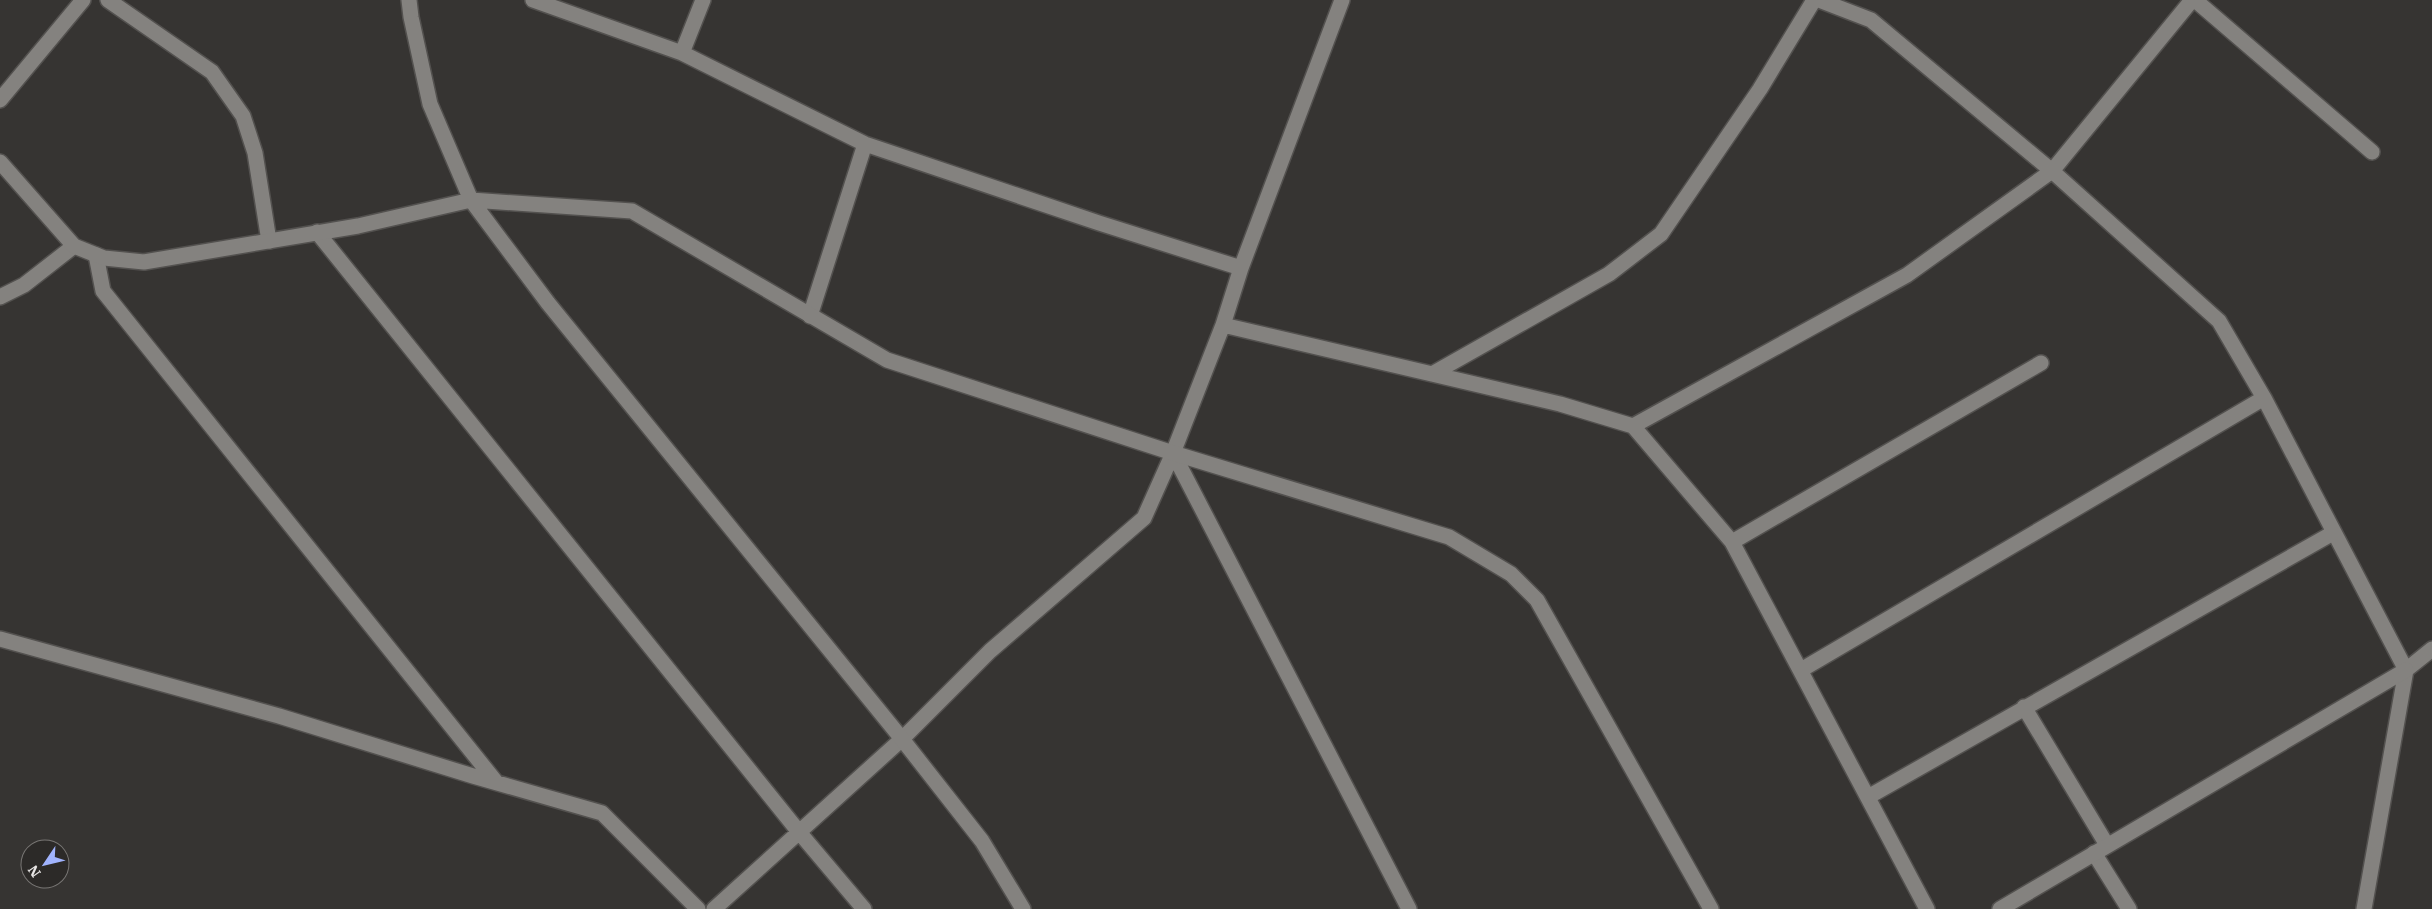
<svg xmlns="http://www.w3.org/2000/svg" width="2432" height="909" font-family="'IBM Plex Serif',serif">
	<style>
		.lines { fill: none; stroke-linecap: round; stroke-linejoin: round }
		.minor-casing { stroke: #53514f; stroke-width: 18 }
		.tertiary-casing { stroke: #53514f; stroke-width: 18 }
		.minor { stroke: #84827f; stroke-width: 15 }
		.tertiary { stroke: #84827f; stroke-width: 15 }
	</style>
	<rect width="100%" height="100%" fill="#363432"/>
	<g class="lines">
		<!-- minor casing -->
		<g class="minor-casing">
			<path id="minor" d="M 108,0 L 212,72 L 243,116 L 255,153 L 269,241
				M 533,0 L 682,53 L 865,144 L 1099,223 L 1241,268
				M 1819,0 L 1871,20 L 2052,171 L 2219,321 L 2264,398 L 2406,670 L 2364,909
				M 2195,0 L 2372,152
				M 682,53 L 703,0
				M 0,100 L 83,0
				M 317,232 L 799,832 L 864,909
				M 96,255 L 103,291 L 496,782
				M 0,297 L 24,285 L 74,246
				M 810,316 L 865,144
				M 1223,325 L 1560,404 L 1633,426 L 1732,542 L 1927,909
				M 1432,374 L 1609,274 L 1661,234 L 1760,89 L 1814,0
				M 1633,426 L 1907,275 L 2052,171 L 2192,0
				M 1173,453 L 1409,909
				M 1732,542 L 2041,363
				M 0,639 L 279,716 L 473,776 L 602,813 L 698,909
				M 1801,670 L 2264,398
				M 2406,670 L 2432,649
				M 2024,707 L 2107,845
				M 1868,797 L 2333,533
				M 2094,853 L 2129,909
				M 714,909 L 902,739 L 990,651 L 1144,518 L 1173,453 L 1223,325 L 1241,268 L 1342,0"/>
		</g>
		<!-- tertiary casing -->
		<g class="tertiary-casing">
			<path id="tertiary" d="M 409,0 L 411,17 L 430,104 L 471,200 L 548,303 L 902,739 L 982,841 L 1023,909
				M 0,162 L 74,246 L 104,258 L 144,262 L 358,226 L 471,200 L 632,211 L 887,360 L 1173,453 L 1449,537 L 1511,574 L 1537,600 L 1711,909
				M 2000,909 L 2406,670"/>
		</g>
		<!-- minor -->
		<use href="#minor" class="minor"/>
		<!-- tertiary -->
		<use href="#tertiary" class="tertiary"/>
	</g>
	<!-- north arrow -->
	<g transform="translate(45 864) rotate(235)"><circle r="24" fill="#2c2a28" stroke="#787674"/>
	<path d="M0-4L9 19L0 12L-9 19Z" fill="#a0b3fd"/>
	<text y="-8" font-size="14" font-weight="bold" text-anchor="middle" fill="#e9e7e6">N</text>
	</g>
</svg>
